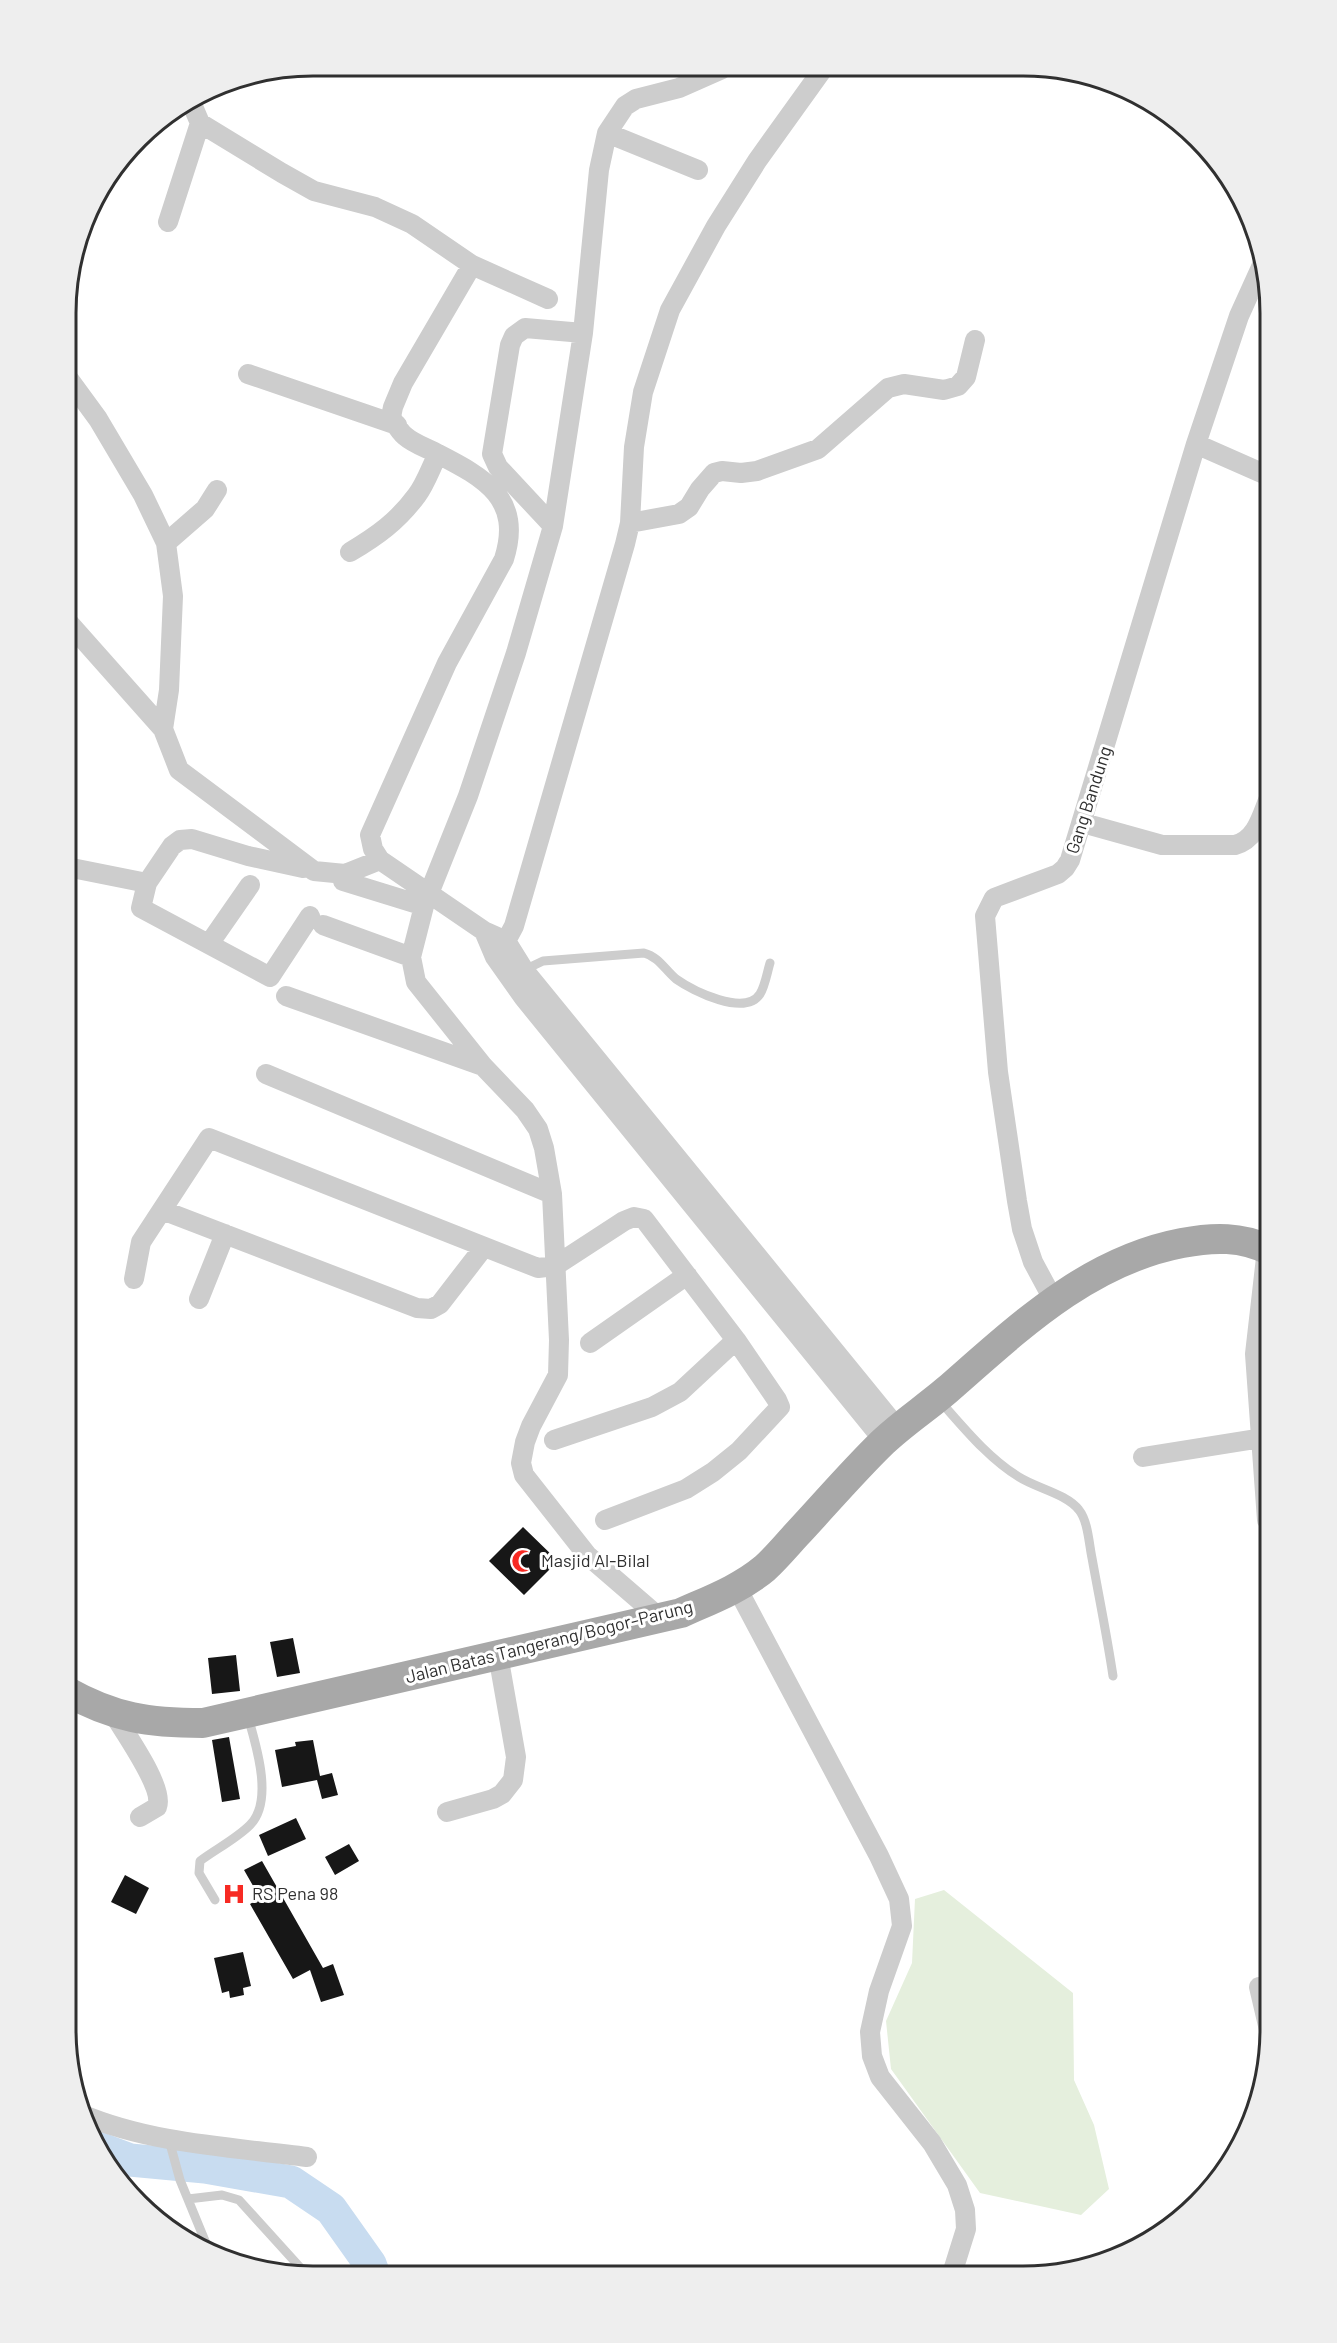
<svg xmlns="http://www.w3.org/2000/svg" width="1337" height="2343" font-family="Barlow,sans-serif">
	<style>
		.green { fill: #e5efdd }
		.lines { fill: none; stroke-linecap: round; stroke-linejoin: round }
		.river { stroke: #c8dcf0; stroke-width: 33 }
		.building { fill: #171717 }
		.service { stroke: #cdcdcd; stroke-width: 9 }
		.minor { stroke: #cdcdcd; stroke-width: 20 }
		.primary { stroke: #a8a8a8; stroke-width: 30 }
		.labels { text-anchor: middle; stroke-width: 6; stroke-linejoin: round; paint-order: stroke }
		.street-label { font-size: 18px; fill: #303030; stroke: #fff }
		.poi-label { font-size: 18px; fill: #303030; stroke: #fff; text-anchor: start }
		.rim { fill: none; stroke: #303030; stroke-width: 3 }
	</style>
	<rect width="100%" height="100%" fill="#fff"/>
	<!-- green -->
	<path class="green" d="M 944,1890 L 1073,1993 L 1074,2080 L 1094,2125 L 1109,2189 L 1081,2215 L 980,2193 L 891,2069 L 886,2021 L 912,1963 L 915,1899 Z"/>
	<g class="lines">
		<!-- river -->
		<path class="river" d="M 98,2148 L 130,2160 L 205,2167 L 291,2182 L 331,2209 L 370,2264 L 374,2275"/>
	</g>
	<!-- building -->
	<path class="building" d="M 523,1527 L 558,1561 L 524,1595 L 489,1561 Z
		M 293,1638 L 300,1673 L 277,1677 L 270,1642 Z
		M 236,1655 L 240,1691 L 212,1694 L 208,1658 Z
		M 229,1737 L 240,1799 L 222,1802 L 212,1740 Z
		M 313,1740 L 320,1776 L 332,1773 L 338,1795 L 322,1799 L 317,1780 L 282,1787 L 275,1750 L 296,1746 L 295,1742 Z
		M 296,1818 L 306,1839 L 268,1856 L 259,1835 Z
		M 349,1844 L 359,1861 L 335,1875 L 325,1857 Z
		M 262,1861 L 323,1968 L 333,1964 L 344,1995 L 321,2002 L 310,1970 L 293,1979 L 250,1904 L 260,1898 L 244,1870 Z
		M 125,1875 L 149,1888 L 136,1914 L 111,1902 Z
		M 243,1952 L 251,1986 L 243,1988 L 244,1995 L 230,1998 L 229,1991 L 222,1993 L 214,1958 Z"/>
	<g class="lines">
		<!-- service -->
		<path class="service" d="M 524,970 L 543,961 L 644,953 C 659,957 665,970 676,979 C 693,991 745,1017 760,994 C 765,986 767,973 770,963
			M 940,1401 C 964,1428 988,1458 1019,1477 C 1036,1488 1067,1494 1079,1510 C 1088,1521 1089,1544 1092,1558 C 1099,1597 1107,1636 1113,1676
			M 215,1900 L 199,1873 L 200,1861 C 216,1849 236,1839 250,1825 C 274,1801 256,1745 248,1717
			M 169,2140 L 180,2180 L 210,2253
			M 188,2199 L 222,2195 L 239,2200 L 307,2275"/>
		<!-- minor -->
		<path class="minor" d="M 191,102 L 200,123 L 282,173 L 314,191 L 375,207 L 412,224 L 472,265 L 548,299
			M 607,133 L 698,170
			M 168,222 L 200,123
			M 472,265 L 403,383 L 393,407 L 391,417 C 395,423 399,431 405,436 C 414,444 427,448 438,454 C 485,478 523,499 504,559 L 447,663 L 370,835 L 373,849 L 380,860 L 484,931 L 506,941 L 524,970 L 899,1430
			M 248,374 L 397,425
			M 68,378 L 98,419 L 143,495 L 166,543 L 173,596 L 169,690 L 163,729 L 179,770 L 314,871 L 345,874 L 380,860
			M 1196,444 L 1271,477
			M 630,523 L 679,514 L 689,507 L 700,489 L 714,473 L 722,471 L 741,473 L 757,471 L 818,449 L 888,388 L 904,384 L 944,390 L 958,386 L 966,377 L 975,340
			M 553,526 L 498,467 L 492,454 L 510,345 L 514,336 L 525,328 L 583,333
			M 166,543 L 205,509 L 217,490
			M 350,552 C 377,536 398,521 417,495 C 426,483 431,467 438,454
			M 68,622 L 163,729
			M 1083,823 L 1162,845 L 1235,845 C 1258,839 1262,813 1271,793
			M 67,867 L 147,883
			M 303,868 L 248,856 L 192,839 L 180,840 L 172,846 L 147,883 L 141,908 L 270,977 L 310,916
			M 343,881 L 424,906
			M 323,925 L 411,957
			M 484,931 L 495,957 L 524,998 L 884,1441
			M 506,941 L 514,926 L 625,544 L 630,523 L 634,447 L 643,392 L 670,310 L 716,226 L 757,161 L 823,69
			M 209,944 L 250,885
			M 286,996 L 483,1066
			M 266,1074 L 552,1194
			M 162,1210 L 417,1308 L 431,1309 L 440,1304 L 484,1247
			M 1267,1249 L 1255,1354 L 1267,1520
			M 134,1279 L 141,1242 L 209,1138 L 538,1268 L 555,1266 L 624,1221 L 634,1217 L 644,1219 L 736,1340 L 777,1400 L 780,1407 L 739,1451 L 713,1472 L 686,1489 L 605,1520
			M 199,1299 L 225,1234
			M 1054,1301 L 1033,1262 L 1022,1229 L 1017,1201 L 998,1072 L 985,916 L 994,898 L 1058,874 L 1065,868 L 1070,860 L 1196,444 L 1239,316 L 1263,263
			M 590,1343 L 687,1275
			M 554,1440 L 652,1407 L 680,1392 L 736,1340
			M 1143,1457 L 1262,1438
			M 737,1588 L 879,1856 L 899,1899 L 902,1926 L 879,1991 L 870,2032 L 872,2056 L 880,2077 L 932,2143 L 957,2185 L 965,2210 L 966,2229 L 951,2277
			M 660,1618 L 587,1555 L 524,1475 L 521,1463 L 525,1442 L 531,1426 L 558,1375 L 559,1340 L 552,1194 L 544,1148 L 538,1129 L 525,1110 L 483,1066 L 416,982 L 411,957 L 424,906 L 468,796 L 516,653 L 553,526 L 583,333 L 599,170 L 607,133 L 625,106 L 636,99 L 679,88 L 722,69
			M 113,1713 C 124,1732 165,1788 157,1807 L 140,1817
			M 447,1812 L 493,1799 L 502,1794 L 513,1780 L 516,1757 L 498,1655
			M 1259,1987 L 1270,2034
			M 81,2114 C 152,2144 232,2147 307,2157"/>
		<!-- primary -->
		<path class="primary" d="M 66,1691 C 114,1718 149,1723 203,1723 L 681,1613 C 710,1600 740,1589 765,1568 C 776,1558 786,1546 796,1535 C 825,1504 853,1471 883,1442 C 903,1423 926,1408 947,1390 C 1017,1329 1087,1261 1182,1243 C 1213,1237 1242,1236 1271,1251"/>
	</g>
	<!-- icons -->
	<defs>
		<g id="mosque-bare" transform="scale(1.8)"><path d="M3.5-4.9A6 6 0 1 0 3.5 4.9A5 5 0 1 1 3.5-4.9Z" fill="#f72a23" stroke="#fff" stroke-width="2.5" paint-order="stroke"/></g>
		<g id="hospital-bare" transform="scale(1.8)"><path d="M-5-5h3v3.5h4V-5h3V5h-3V1.5h-4V5h-3Z" fill="#f72a23" stroke="#fff" stroke-width="2.5" paint-order="stroke"/></g>
	</defs>
	<g fill-rule="evenodd">
		<use href="#mosque-bare" x="523" y="1561"/>
		<use href="#hospital-bare" x="234" y="1894"/>
	</g>
	<g class="labels">
		<!-- street labels -->
		<g class="street-label">
			<text transform="translate(1089 800) rotate(-72)" y="6">Gang Bandung</text>
			<text transform="translate(549 1642) rotate(-14)" y="6">Jalan Batas Tangerang/Bogor–Parung</text>
		</g>
		<!-- poi labels -->
		<g class="poi-label">
			<text x="541" y="1567">Masjid Al-Bilal</text>
			<text x="252" y="1900">RS Pena 98</text>
		</g>
	</g>
	<!-- crop -->
	<path d="M0 0H1337V2343H0ZM313 76H1023A237 237 0 0 1 1260 313V2029A237 237 0 0 1 1023 2266H313A237 237 0 0 1 76 2029V313A237 237 0 0 1 313 76Z" fill="#eee" fill-rule="evenodd"/>
	<path class="rim" d="M313 76H1023A237 237 0 0 1 1260 313V2029A237 237 0 0 1 1023 2266H313A237 237 0 0 1 76 2029V313A237 237 0 0 1 313 76Z"/>
</svg>
